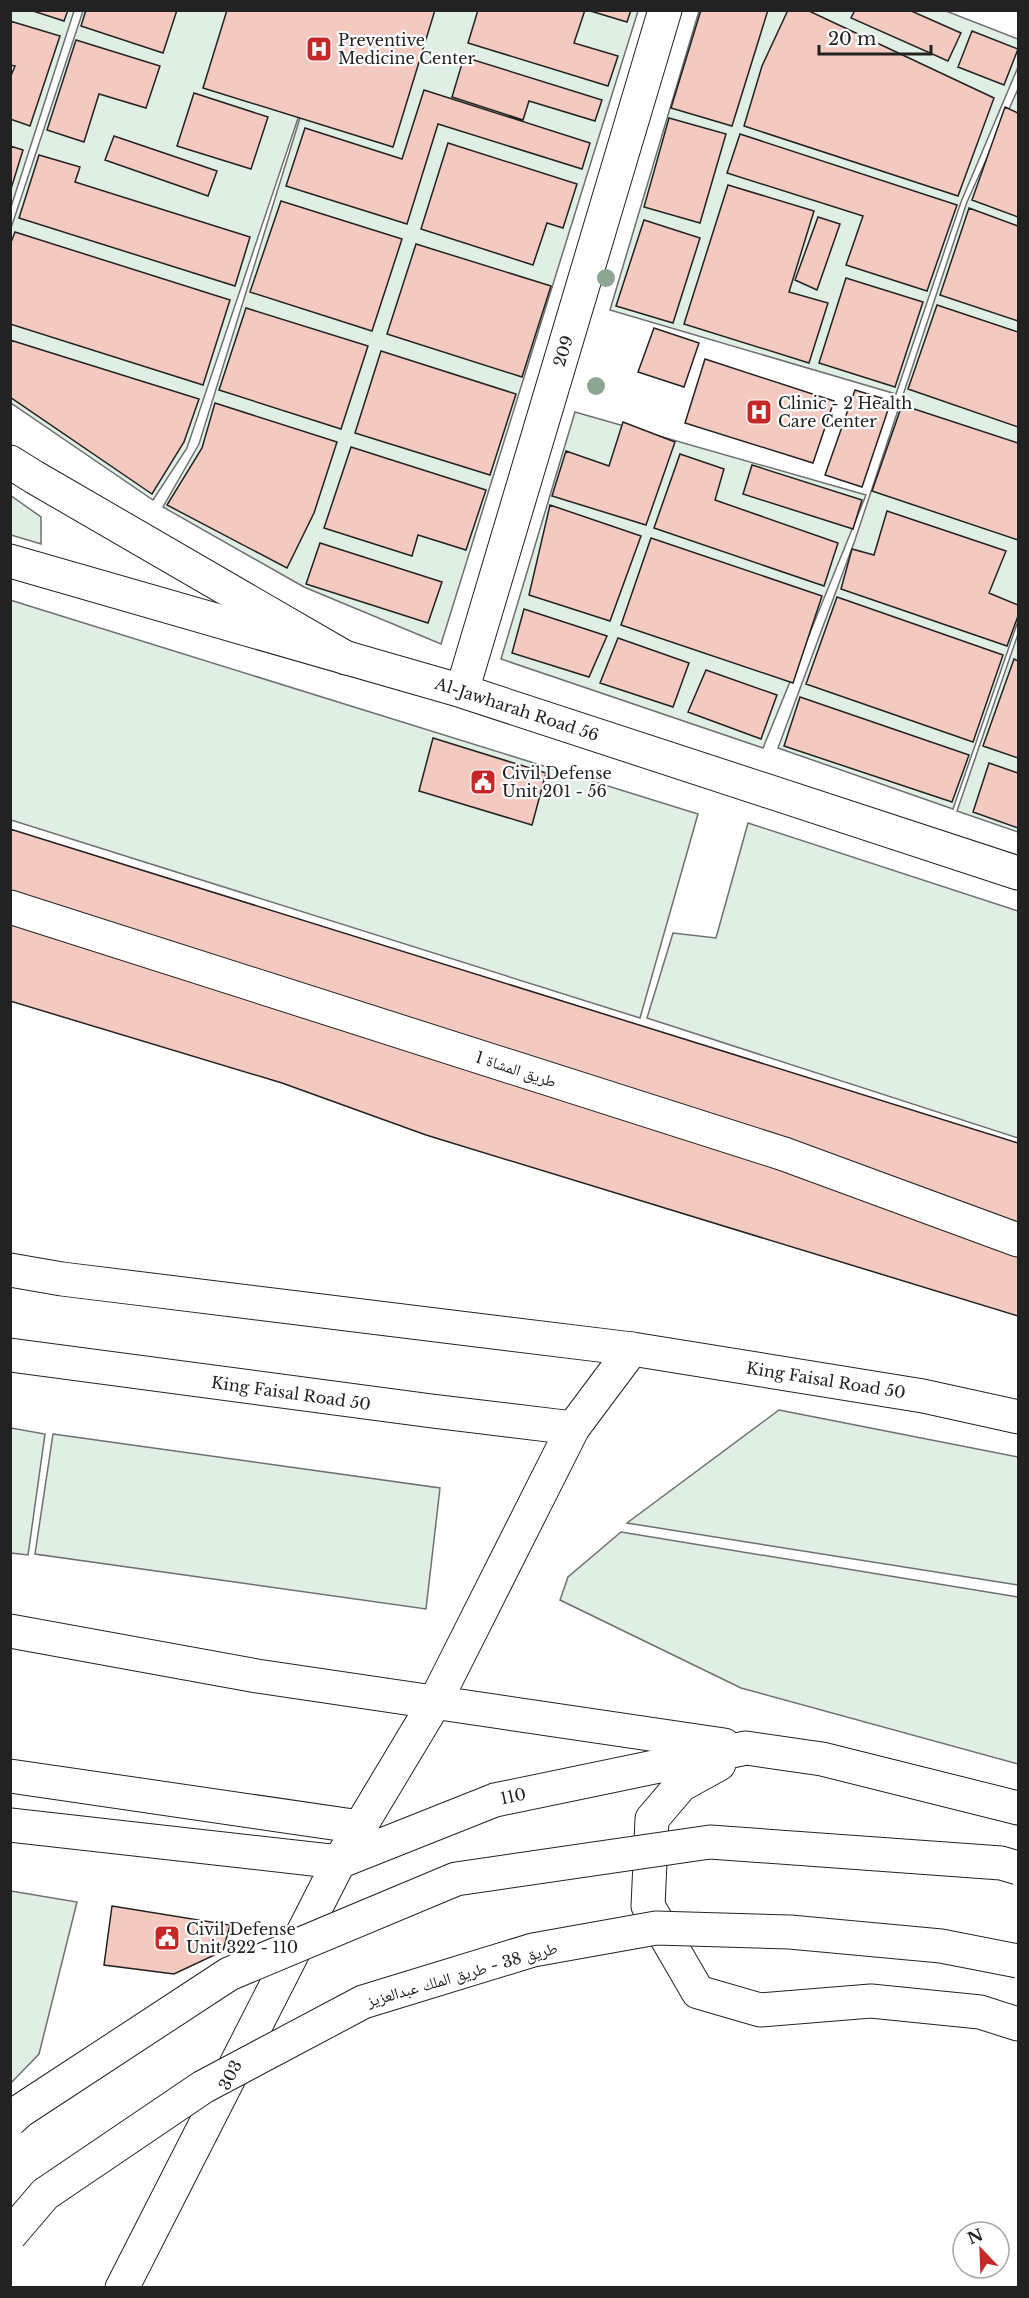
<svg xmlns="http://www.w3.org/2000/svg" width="1029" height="2298" font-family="'Libre Baskerville','Noto Naskh Arabic',serif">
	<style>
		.green { fill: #e0efe3; stroke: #6f6f6f; stroke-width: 1.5 }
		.building { fill: #f3c9c0; stroke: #222; stroke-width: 1.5 }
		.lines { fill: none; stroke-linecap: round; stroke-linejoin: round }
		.minor-casing { stroke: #222; stroke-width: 35 }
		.major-casing { stroke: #222; stroke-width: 35 }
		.minor { stroke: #fff; stroke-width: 33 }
		.major { stroke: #fff; stroke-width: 33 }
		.major-bridge-casing { stroke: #222; stroke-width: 35; stroke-linecap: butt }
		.major-bridge { stroke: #fff; stroke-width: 33 }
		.tree { fill: #8da692 }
		.labels { text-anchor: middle; stroke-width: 4.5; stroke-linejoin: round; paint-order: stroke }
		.poi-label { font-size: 16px; fill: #222; stroke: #fff; text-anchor: start }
		.street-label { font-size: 16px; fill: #222; stroke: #fff }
	</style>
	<rect width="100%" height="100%" fill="#fff"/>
	<!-- green -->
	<path class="green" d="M 11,11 L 74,11 L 11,207 Z
		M 83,11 L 638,11 L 441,644 L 304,587 L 163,507 L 199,444 L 321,50 L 187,448 L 153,500 L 11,403 L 11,228 Z
		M 699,11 L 946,11 L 1018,39 L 1018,67 L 961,202 L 896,394 L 610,310 Z
		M 1018,89 L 1018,621 L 953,809 L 778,748 L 855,540 L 967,202 Z
		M 575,412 L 866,495 L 763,748 L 501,659 Z
		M 10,495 L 41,517 L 41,544 L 11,535 Z
		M 10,600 L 698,814 L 640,1018 L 11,820 Z
		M 1018,634 L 1018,832 L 957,811 Z
		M 748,823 L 1018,911 L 1018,1138 L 647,1018 L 673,933 L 716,938 Z
		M 779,1410 L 1018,1457 L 1018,1585 L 627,1523 Z
		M 11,1428 L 45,1434 L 28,1555 L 11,1553 Z
		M 53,1434 L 440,1488 L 426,1609 L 35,1554 Z
		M 621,1532 L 1018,1597 L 1018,1764 L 741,1688 L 560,1600 L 568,1577 Z
		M 11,1891 L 77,1902 L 39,2054 L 11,2083 Z"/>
	<!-- building -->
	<path class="building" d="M 30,10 L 68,10 L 64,21 Z
		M 86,10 L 177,10 L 163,53 L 81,26 Z
		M 227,10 L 435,10 L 393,147 L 203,88 Z
		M 478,10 L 585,10 L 574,43 L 618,56 L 608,86 L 468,43 Z
		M 587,10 L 631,10 L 627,22 Z
		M 701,10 L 768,10 L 732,126 L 671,108 Z
		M 788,10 L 807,10 L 994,98 L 958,196 L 744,126 L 762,66 Z
		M 855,10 L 909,10 L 961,33 L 948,61 L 851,18 Z
		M 10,21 L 60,36 L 30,126 L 10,119 L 10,78 L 15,66 L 10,65 Z
		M 972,31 L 1018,49 L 1004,85 L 958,67 Z
		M 76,40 L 160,66 L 146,108 L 99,94 L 84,142 L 47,130 Z
		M 464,57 L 602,100 L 595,121 L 529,101 L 523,120 L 452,97 Z
		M 424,90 L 590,143 L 582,169 L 438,124 L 407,224 L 286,186 L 305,128 L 402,159 Z
		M 194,93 L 268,117 L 251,169 L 177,146 Z
		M 1005,107 L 1018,113 L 1018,217 L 972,200 Z
		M 669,118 L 726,134 L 700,223 L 644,207 Z
		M 740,134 L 957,205 L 927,291 L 846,265 L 863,216 L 727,173 Z
		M 114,136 L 217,171 L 208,196 L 105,160 Z
		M 448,143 L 577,184 L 563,228 L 547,223 L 533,265 L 421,229 Z
		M 10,146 L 23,150 L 10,192 Z
		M 39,155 L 80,167 L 75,182 L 250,237 L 235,286 L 19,218 Z
		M 728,185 L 814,211 L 789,292 L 828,303 L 809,363 L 684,324 Z
		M 281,201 L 402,239 L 372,331 L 250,292 Z
		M 969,208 L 1018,226 L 1018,321 L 940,295 Z
		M 818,217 L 840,224 L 817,290 L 795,280 Z
		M 644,220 L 700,238 L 673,323 L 616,306 Z
		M 15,232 L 230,300 L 203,385 L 10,324 L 10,245 Z
		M 416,244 L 551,286 L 522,377 L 387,334 Z
		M 846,278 L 923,302 L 895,387 L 819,363 Z
		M 937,305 L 1018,332 L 1018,427 L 908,389 Z
		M 246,308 L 368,346 L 341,429 L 219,390 Z
		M 654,328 L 699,343 L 684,387 L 638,372 Z
		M 10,340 L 199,399 L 184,442 L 152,494 L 10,397 Z
		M 381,351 L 516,394 L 490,475 L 355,433 Z
		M 705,359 L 834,401 L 813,463 L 685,423 Z
		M 855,390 L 891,401 L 862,487 L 825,475 Z
		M 215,403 L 337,442 L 314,513 L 287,568 L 167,505 L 202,448 Z
		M 902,405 L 1018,443 L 1018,540 L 872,491 Z
		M 623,422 L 675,442 L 646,525 L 552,496 L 566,451 L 609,466 Z
		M 351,447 L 486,490 L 466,550 L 418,535 L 412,556 L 324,528 Z
		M 680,454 L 724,469 L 715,500 L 838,543 L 824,586 L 654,528 Z
		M 752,465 L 862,500 L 853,529 L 743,494 Z
		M 550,505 L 641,536 L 610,621 L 529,595 Z
		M 887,511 L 1006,551 L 989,593 L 1018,605 L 1018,616 L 1007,646 L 841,589 L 852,549 L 874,555 Z
		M 651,538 L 822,596 L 793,683 L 621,625 Z
		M 320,543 L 442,582 L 428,623 L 306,584 Z
		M 837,597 L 1003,655 L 973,742 L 806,684 Z
		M 524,609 L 607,636 L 589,677 L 512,653 Z
		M 618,638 L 689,663 L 673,707 L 600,683 Z
		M 1014,659 L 1018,661 L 1018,758 L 983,746 Z
		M 706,670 L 777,695 L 761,739 L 688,712 Z
		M 800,697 L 969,755 L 952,802 L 784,746 Z
		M 433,738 L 546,773 L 532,825 L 419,791 Z
		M 989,763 L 1018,773 L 1018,828 L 973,812 Z
		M 10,829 L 1018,1143 L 1018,1316 L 426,1135 L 282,1083 L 10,1001 Z
		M 112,1906 L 230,1925 L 223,1951 L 174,1974 L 104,1965 Z"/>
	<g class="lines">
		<!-- minor casing -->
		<g class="minor-casing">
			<path id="minor" d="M 10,561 L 462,691 L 1018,873
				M 462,691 L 665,10
				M 10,907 L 784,1154 L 1018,1240
				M 10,1355 L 432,1411 L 573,1428
				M 10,1631 L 257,1676 L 724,1745
				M 719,1764 L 681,1785 L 652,1819 L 648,1906 L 698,1992 L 760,2010 L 871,2001 L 980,2012 L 1018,2024
				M 10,1825 L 339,1862 L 495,1800 L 746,1748 L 822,1759 L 1018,1808
				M 122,2288 L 339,1862 L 435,1702 L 573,1428 L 632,1349 L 923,1396 L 1018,1417"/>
		</g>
		<!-- major casing -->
		<g class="major-casing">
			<path id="major" d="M 10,462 L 34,477 L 346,658
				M 10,1270 L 62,1279 L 632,1349
				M 10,1776 L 360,1827"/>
		</g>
		<!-- minor -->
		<use href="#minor" class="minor"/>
		<!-- major -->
		<use href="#major" class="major"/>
		<!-- major-bridge casing -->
		<g class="major-bridge-casing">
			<path id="major-bridge" d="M 10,2120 L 20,2111 L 229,1974 L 456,1879 L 710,1842 L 1001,1863 L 1018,1868
				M 10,2235 L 45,2194 L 203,2087 L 363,2002 L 533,1950 L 656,1928 L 790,1932 L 941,1946 L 1018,1961"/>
		</g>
		<!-- major-bridge -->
		<use href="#major-bridge" class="major-bridge"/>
	</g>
	<!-- trees -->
	<g class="tree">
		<circle cx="606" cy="278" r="9"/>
		<circle cx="596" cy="386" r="9"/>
	</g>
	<!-- icons -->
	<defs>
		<g id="hospital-square" transform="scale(1.35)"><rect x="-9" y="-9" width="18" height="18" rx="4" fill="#c62828" stroke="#fff"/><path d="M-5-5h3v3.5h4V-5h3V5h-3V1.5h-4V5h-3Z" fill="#fff"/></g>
		<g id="civic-square" transform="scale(1.35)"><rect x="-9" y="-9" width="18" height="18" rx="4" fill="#c62828" stroke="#fff"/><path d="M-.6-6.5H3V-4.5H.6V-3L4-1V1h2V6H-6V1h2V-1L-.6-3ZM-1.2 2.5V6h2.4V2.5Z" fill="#fff"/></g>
	</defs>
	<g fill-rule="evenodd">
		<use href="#hospital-square" x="319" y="49"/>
		<use href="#hospital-square" x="759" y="412"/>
		<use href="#civic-square" x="483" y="782"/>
		<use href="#civic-square" x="167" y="1938"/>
	</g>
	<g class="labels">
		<!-- poi labels -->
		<g class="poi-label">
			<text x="338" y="46">Preventive<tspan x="338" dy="18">Medicine Center</tspan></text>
			<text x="778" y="409">Clinic - 2 Health<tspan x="778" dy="18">Care Center</tspan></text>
			<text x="502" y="779">Civil Defense<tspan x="502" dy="18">Unit 201 - 56</tspan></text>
			<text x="186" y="1935">Civil Defense<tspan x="186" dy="18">Unit 322 - 110</tspan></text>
		</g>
		<!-- street labels -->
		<g class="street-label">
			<text transform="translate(563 351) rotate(-73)" y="6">209</text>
			<text transform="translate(517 709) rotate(18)" y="6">Al-Jawharah Road 56</text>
			<text transform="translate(516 1069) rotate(18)" y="6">طريق المشاة 1</text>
			<text transform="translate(826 1380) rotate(9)" y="6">King Faisal Road 50</text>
			<text transform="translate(291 1393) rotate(8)" y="6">King Faisal Road 50</text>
			<text transform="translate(513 1796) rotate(-12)" y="6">110</text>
			<text transform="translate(462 1974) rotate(-16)" y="6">طريق 38 - طريق الملك عبدالعزيز</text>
			<text transform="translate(230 2075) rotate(-63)" y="6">303</text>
		</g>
	</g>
	<!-- border -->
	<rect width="1029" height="2298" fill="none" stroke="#222222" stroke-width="24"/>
	<!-- north arrow -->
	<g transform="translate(981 2250) rotate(337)"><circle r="28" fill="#ffffff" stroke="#a7a7a7" stroke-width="1.5"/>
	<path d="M0-4.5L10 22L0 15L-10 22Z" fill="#c62828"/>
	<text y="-9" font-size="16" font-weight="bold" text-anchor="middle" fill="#222222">N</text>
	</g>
	<!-- scale -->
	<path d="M819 45v9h112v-9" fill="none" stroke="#222222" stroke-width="3"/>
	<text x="828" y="45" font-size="18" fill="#222222" stroke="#ffffff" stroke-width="4.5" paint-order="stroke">20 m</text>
</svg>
